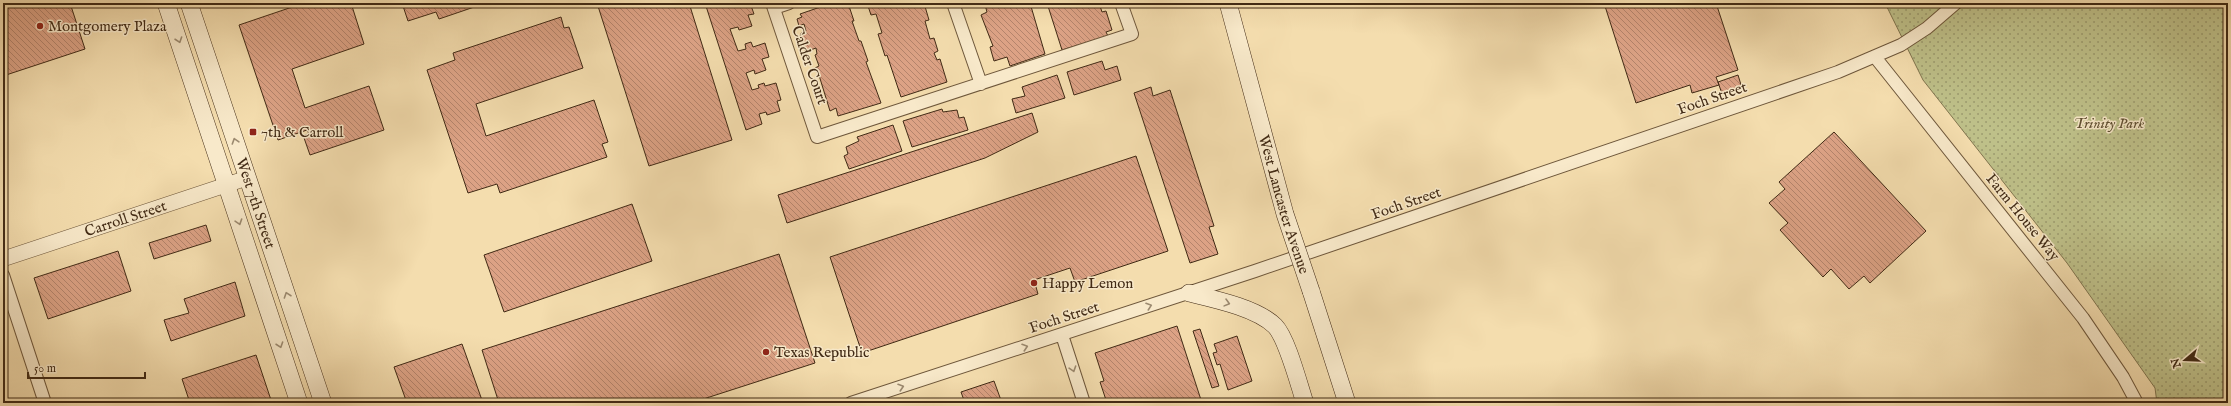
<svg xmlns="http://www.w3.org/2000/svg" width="2231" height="406" font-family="'IM FELL English',serif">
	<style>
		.park { fill: url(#park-dots); stroke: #80754f }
		.building { fill: url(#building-back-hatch); stroke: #412a15 }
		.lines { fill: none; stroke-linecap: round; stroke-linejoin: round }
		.minor-casing { stroke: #6e573b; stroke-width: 14 }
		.tertiary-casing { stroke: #6e573b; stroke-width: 16 }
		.secondary-casing { stroke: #412a15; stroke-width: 18 }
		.minor { stroke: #f8e9ca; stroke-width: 12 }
		.tertiary { stroke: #f8e9ca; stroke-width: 15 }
		.secondary { stroke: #f8e9ca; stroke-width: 17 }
		.secondary-bridge-casing { stroke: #412a15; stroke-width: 18; stroke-linecap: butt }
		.secondary-bridge { stroke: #f8e9ca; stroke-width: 17 }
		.oneway { stroke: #9c8a70 }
		.poi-dot { fill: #8f2418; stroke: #f8e9ca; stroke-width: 1.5 }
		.labels { text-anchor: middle; stroke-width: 3; stroke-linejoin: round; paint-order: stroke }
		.poi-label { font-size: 15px; fill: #412a15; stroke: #f8e9ca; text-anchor: start }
		.street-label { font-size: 15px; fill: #412a15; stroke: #f8e9ca }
		.park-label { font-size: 15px; font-style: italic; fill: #605032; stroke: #f8e9ca }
	</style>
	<defs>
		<pattern id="park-dots" width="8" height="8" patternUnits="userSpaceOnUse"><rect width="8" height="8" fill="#bec089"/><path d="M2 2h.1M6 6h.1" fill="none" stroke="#9c9c6f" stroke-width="1.8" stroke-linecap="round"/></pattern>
		<pattern id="building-back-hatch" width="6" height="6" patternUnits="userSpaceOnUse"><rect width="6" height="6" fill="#dca285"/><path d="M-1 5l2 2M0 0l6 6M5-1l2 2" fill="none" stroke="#b4846c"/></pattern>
	</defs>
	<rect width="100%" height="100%" fill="#f4ddae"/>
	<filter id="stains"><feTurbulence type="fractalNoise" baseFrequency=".005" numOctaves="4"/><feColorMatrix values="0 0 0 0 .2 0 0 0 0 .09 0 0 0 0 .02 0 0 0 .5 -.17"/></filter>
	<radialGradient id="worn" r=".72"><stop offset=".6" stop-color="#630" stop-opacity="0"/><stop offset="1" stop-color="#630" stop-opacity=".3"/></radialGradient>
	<!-- park -->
	<path class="park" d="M 1885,3 L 2228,3 L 2228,403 L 2157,403 L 2155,388 L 2067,263 L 1923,80 Z"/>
	<!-- building -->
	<path class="building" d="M 3,3 L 70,3 L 85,49 L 3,76 Z
		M 304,3 L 351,3 L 364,44 L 292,69 L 305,108 L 369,86 L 384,130 L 310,155 L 303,135 L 309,134 L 307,130 L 278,140 L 239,25 Z
		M 402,3 L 486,3 L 439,19 L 436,12 L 408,21 Z
		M 597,3 L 689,3 L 732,140 L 649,166 Z
		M 705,3 L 723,3 L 724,6 L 732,3 L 750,3 L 754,14 L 748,15 L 752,26 L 739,30 L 738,27 L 730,29 L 738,51 L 746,49 L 745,44 L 751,42 L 753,47 L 765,43 L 769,57 L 762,59 L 766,70 L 755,74 L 754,70 L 746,73 L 752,90 L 759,88 L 758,85 L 764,83 L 765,86 L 776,83 L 781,100 L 777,101 L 780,111 L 767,115 L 766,112 L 759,114 L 762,124 L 746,130 Z
		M 832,3 L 848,3 L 854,21 L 852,21 L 859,41 L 861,41 L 868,61 L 866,62 L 881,103 L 838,116 L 836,108 L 830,111 L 818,72 L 816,72 L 815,68 L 819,66 L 815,55 L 817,54 L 816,48 L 805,52 L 800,36 L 801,33 L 806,31 L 804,24 L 799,26 L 797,19 L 802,17 L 800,14 Z
		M 867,3 L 924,3 L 929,20 L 925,21 L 930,39 L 934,38 L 938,51 L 934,53 L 937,60 L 940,59 L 947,82 L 901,97 L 887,55 L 885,56 L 878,34 L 882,33 L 876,14 L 871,15 Z
		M 979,3 L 1030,3 L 1045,54 L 1010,66 L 1007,57 L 994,61 L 990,47 L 993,46 L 981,15 L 987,12 L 985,5 L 980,7 Z
		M 1047,3 L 1099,3 L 1102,12 L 1106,11 L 1112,30 L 1106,32 L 1108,36 L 1062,50 Z
		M 1604,3 L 1716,3 L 1738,70 L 1716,77 L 1719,85 L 1692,93 L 1690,85 L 1636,103 Z
		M 561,17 L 564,28 L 569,27 L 583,68 L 476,104 L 486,136 L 594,100 L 608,142 L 602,144 L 607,157 L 500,193 L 497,184 L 468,193 L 427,70 L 455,60 L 453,53 Z
		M 1102,61 L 1105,70 L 1117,66 L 1121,80 L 1074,95 L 1067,72 Z
		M 1057,75 L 1065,98 L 1016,113 L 1012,99 L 1025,96 L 1022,87 Z
		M 1738,75 L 1742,88 L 1722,94 L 1718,82 Z
		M 1151,87 L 1153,96 L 1170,90 L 1214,226 L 1209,227 L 1218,254 L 1190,263 L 1134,93 Z
		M 942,109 L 943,112 L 957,110 L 959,118 L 964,117 L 968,130 L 912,147 L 903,121 Z
		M 1032,113 L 1038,132 L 985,158 L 787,223 L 778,195 Z
		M 893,125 L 902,151 L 849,169 L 844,156 L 848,154 L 846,147 L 859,141 L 857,137 Z
		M 1834,132 L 1926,231 L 1870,283 L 1864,276 L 1849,289 L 1831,269 L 1823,277 L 1780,230 L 1788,223 L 1769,203 L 1785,189 L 1779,182 Z
		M 1136,156 L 1168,251 L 1075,282 L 1070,268 L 1034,280 L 1038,294 L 862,353 L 830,257 Z
		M 632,204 L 652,261 L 504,312 L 484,255 Z
		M 206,225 L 211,241 L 154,259 L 149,243 Z
		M 118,251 L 131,291 L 48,319 L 34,278 Z
		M 779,254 L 815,363 L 691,403 L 499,403 L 482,350 Z
		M 235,282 L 245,316 L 171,341 L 164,320 L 189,313 L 184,299 Z
		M 1177,326 L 1202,403 L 1107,403 L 1100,382 L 1104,381 L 1095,353 Z
		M 1200,329 L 1219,386 L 1212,388 L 1193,331 Z
		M 1237,336 L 1252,381 L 1228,390 L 1220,364 L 1217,365 L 1213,353 L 1217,352 L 1214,344 Z
		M 462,344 L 483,403 L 407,403 L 394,367 Z
		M 256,355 L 272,403 L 190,403 L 182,379 Z
		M 994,381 L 1002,403 L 965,403 L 961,392 Z"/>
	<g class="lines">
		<!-- minor casing -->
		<g class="minor-casing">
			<path id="minor" d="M 772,3 L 817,137 L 1132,34 L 1121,3
				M 953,3 L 981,84
				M 774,8 L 789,3
				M 1875,57 L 2083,318 L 2123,377 L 2137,403
				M 3,275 L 45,403
				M 1062,335 L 1084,403
				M 851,403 L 1255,271 L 1838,72 L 1901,45 L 1927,28 L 1956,3"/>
		</g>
		<!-- tertiary casing -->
		<g class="tertiary-casing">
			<g id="tertiary">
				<path id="s1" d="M 3,259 L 247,178"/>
			</g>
		</g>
		<!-- secondary casing -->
		<g class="secondary-casing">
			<g id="secondary">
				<path d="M 166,3 L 299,403"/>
				<path id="s2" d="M 189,3 L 323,403"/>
				<path d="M 1311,291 L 1347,403"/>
				<path d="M 1189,293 C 1214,299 1257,308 1275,326 C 1287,338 1299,385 1305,403"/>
			</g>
		</g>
		<!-- minor -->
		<use href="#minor" class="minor"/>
		<!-- tertiary -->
		<use href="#tertiary" class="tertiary"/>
		<!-- secondary -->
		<use href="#secondary" class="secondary"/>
		<!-- secondary-bridge casing -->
		<g class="secondary-bridge-casing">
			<g id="secondary-bridge">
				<path id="s3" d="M 1228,3 L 1285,214 L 1311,291"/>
			</g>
		</g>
		<!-- secondary-bridge -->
		<use href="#secondary-bridge" class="secondary-bridge"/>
	</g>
	<!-- one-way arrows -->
	<defs><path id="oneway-chevron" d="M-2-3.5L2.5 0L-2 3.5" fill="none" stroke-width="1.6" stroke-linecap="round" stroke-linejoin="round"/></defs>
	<g class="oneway">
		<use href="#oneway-chevron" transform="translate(179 40) rotate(71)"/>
		<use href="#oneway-chevron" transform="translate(235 141) rotate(-108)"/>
		<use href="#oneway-chevron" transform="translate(239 222) rotate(72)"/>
		<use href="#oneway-chevron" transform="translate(287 295) rotate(-109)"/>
		<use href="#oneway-chevron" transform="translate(1227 303) rotate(15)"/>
		<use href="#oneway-chevron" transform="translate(1149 306) rotate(-19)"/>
		<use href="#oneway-chevron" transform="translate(280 345) rotate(71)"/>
		<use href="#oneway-chevron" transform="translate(1025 347) rotate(-18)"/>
		<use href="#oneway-chevron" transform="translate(1073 369) rotate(72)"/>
		<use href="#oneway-chevron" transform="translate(901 387) rotate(-18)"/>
	</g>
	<!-- markers -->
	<g class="poi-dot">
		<circle cx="40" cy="26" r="4"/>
		<rect x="249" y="128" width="8" height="8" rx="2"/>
		<circle cx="1034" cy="283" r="4"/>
		<circle cx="766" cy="352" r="4"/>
	</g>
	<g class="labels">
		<!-- poi labels -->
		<g class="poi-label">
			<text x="48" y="31">Montgomery Plaza</text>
			<text x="261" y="137">7th &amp; Carroll</text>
			<text x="1042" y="288">Happy Lemon</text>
			<text x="774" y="357">Texas Republic</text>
		</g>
		<!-- street labels -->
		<g class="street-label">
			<text transform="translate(810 65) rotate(71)" y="5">Calder Court</text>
			<text transform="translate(1712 98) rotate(-19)" y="5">Foch Street</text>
			<text dy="5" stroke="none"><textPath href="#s2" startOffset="211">West 7th Street</textPath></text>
			<text transform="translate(1406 203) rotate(-19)" y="5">Foch Street</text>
			<text dy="5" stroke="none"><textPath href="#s3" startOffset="209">West Lancaster Avenue</textPath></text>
			<text transform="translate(2023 217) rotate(51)" y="5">Farm House Way</text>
			<text dy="5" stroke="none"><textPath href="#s1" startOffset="129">Carroll Street</textPath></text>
			<text transform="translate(1064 317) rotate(-18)" y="5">Foch Street</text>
		</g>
		<!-- park labels -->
		<g class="park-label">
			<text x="2109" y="128">Trinity Park</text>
		</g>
	</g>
	<!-- margin -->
	<rect width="2231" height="406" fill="none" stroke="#f4ddae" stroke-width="16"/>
	<rect x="4" y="4" width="2223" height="398" fill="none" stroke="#412a15" stroke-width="2"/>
	<rect x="8" y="8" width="2215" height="390" fill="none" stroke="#412a15"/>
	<!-- north arrow -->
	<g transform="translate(2185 360) rotate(251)" stroke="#f8e9ca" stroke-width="3" paint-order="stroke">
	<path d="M0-3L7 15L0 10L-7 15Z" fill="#412a15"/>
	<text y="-6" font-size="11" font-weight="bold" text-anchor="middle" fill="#412a15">N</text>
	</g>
	<!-- scale -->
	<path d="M28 372v6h117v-6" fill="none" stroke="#412a15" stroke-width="2"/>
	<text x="34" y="372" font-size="12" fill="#412a15" stroke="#f8e9ca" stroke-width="3" paint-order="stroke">50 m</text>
	<rect width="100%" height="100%" filter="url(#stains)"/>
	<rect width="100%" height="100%" fill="url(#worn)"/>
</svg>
